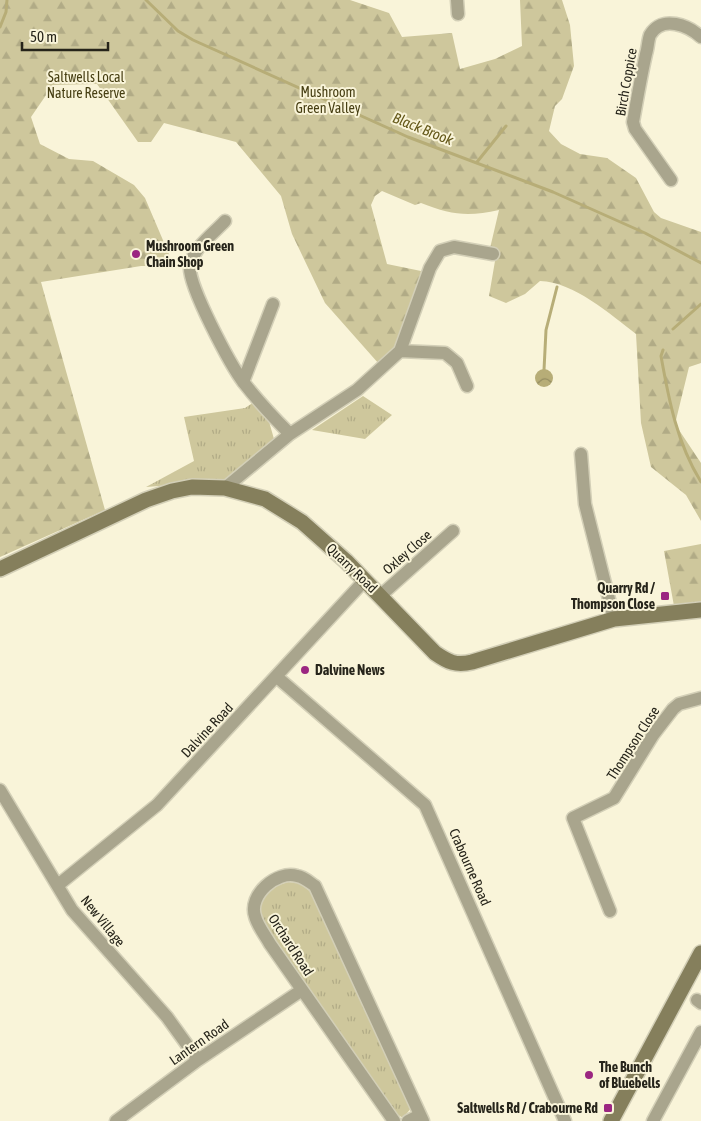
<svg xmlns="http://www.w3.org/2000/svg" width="701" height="1121" font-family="'Asap Condensed',sans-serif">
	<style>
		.grass { fill: url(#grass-tufts) }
		.forest { fill: url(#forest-firs) }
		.water { fill: url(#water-waves) }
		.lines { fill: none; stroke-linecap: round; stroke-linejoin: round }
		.stream { stroke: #b7ad77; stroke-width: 3 }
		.street-casing { stroke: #d3cfb7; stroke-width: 15 }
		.secondary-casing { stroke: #d3cfb7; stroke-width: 18 }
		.street { stroke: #a9a58d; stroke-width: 12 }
		.secondary { stroke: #857f5c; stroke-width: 15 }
		.poi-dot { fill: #9b2681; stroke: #f9f4d9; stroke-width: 2 }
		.labels { text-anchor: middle; stroke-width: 4; stroke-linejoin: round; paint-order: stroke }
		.park-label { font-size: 14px; fill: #463e12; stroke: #f9f4d9 }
		.street-label { font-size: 14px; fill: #26241a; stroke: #f9f4d9 }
		.poi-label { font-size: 14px; font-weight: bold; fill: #26241a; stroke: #f9f4d9; text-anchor: start }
		.water-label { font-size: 15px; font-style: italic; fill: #645819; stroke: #f9f4d9 }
	</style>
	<defs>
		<pattern id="grass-tufts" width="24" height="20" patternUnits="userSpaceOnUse" patternTransform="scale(1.25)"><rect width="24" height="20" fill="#cec79c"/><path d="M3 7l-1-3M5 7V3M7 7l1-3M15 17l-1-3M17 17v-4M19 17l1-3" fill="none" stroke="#b1ab86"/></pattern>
		<pattern id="forest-firs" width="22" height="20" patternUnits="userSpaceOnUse" patternTransform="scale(1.25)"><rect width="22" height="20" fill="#cec79c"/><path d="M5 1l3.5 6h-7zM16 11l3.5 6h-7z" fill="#b1ab86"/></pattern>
		<pattern id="water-waves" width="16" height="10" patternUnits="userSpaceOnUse" patternTransform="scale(1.25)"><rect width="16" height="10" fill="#b7ad77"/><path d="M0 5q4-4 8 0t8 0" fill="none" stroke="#958d61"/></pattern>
	</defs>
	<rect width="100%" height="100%" fill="#f9f4d9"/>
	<!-- grass -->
	<path class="grass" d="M 363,396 L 392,415 L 365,439 L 312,430 Z
		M 254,402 L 268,418 L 274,439 L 223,481 L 146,487 L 194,461 L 184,417 L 245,408 Z
		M 288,882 L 299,883 L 315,895 L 412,1107 L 403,1118 L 392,1111 L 260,917 C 259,897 270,887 288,882 Z"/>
	<!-- forest -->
	<path class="forest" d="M 0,0 L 350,0 L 389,13 L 402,37 L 452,33 L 460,69 L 495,59 L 522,46 L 520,0 L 562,0 L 570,25 L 574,66 L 562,99 L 555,106 L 549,131 L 561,144 L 580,154 L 607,158 L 636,178 L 654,212 L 661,218 L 701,232 L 701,363 L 689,367 L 675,424 L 701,463 L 701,521 L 686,495 L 651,467 L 641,423 L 636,334 C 610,314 574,282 540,281 L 525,294 L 506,303 L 489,296 L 495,261 L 488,257 L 499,210 C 468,217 451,215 421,203 L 415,205 L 382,191 L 375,196 L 371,205 L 387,264 L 421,271 L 416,302 L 395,347 L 379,364 L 325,303 L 292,234 L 281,196 L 236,142 L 164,123 L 151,142 L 138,142 L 97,84 L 53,85 L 31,117 L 40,144 L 69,159 L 93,161 L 134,185 L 145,198 L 174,266 L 141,266 L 41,282 L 105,510 L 0,557 Z
		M 701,544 L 701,604 L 674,606 L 664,551 Z"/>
	<!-- water -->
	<path class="water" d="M535 378a9 9 0 1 1 18 0a9 9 0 1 1-18 0Z"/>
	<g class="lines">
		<!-- stream -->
		<path class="stream" d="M 146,0 L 178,31 L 193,40 L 408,137 L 553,192 L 645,233 L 701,263
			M 0,27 L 6,12 L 7,0
			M 477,162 L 506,126
			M 673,329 L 701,304
			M 663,350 L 661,356 C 669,401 677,443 701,482
			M 544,370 L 546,330 L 557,287"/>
		<!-- street casing -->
		<g class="street-casing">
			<path id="street" d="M 457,0 L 458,14
				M 671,180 L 635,129 L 633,122 C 637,99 641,76 646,54 C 648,48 648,40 650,35 C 662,14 689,26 701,37
				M 225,221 C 213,234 193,248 190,266 C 187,284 231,366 244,383 C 258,401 274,418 290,434
				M 400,351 L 445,353 L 457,363 L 467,386
				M 243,382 L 273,304
				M 581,454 L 585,504 L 614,619
				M 225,488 L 290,434 L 357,390 L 400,351 L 430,268 L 440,251 L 454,247 L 493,254
				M 380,596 L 453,531
				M 277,677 L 425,805 L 565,1121
				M 0,790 L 72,910 L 167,1017 L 198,1060
				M 58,885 L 157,805 L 365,580
				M 610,911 L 573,818 L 614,798 L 653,735 L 673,709 L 679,704 L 701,698
				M 697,1000 L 701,1003
				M 116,1121 L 198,1060 L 302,990
				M 394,1121 L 270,944 C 265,935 257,925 255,916 C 248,895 277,870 297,876 C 304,877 309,882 315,886 L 423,1121
				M 408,1121 L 420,1115
				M 653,1121 L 701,1032"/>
		</g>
		<!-- secondary casing -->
		<g class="secondary-casing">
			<path id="secondary" d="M 0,569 L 146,500 L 172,491 L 192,487 L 225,488 L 265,499 L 302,522 L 346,561 L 435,653 C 448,662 456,666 472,662 L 614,619 L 701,610
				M 611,1121 L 701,953"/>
		</g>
		<!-- street -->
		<use href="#street" class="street"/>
		<!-- secondary -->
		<use href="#secondary" class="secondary"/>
	</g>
	<!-- markers -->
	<g class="poi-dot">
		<circle cx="136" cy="254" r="5"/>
		<rect x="660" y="591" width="10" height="10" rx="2.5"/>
		<circle cx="305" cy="670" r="5"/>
		<circle cx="589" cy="1075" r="5"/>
		<rect x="603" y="1103" width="10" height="10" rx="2.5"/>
	</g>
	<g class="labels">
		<!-- park labels -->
		<g class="park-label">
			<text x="86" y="82">Saltwells Local<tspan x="86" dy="16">Nature Reserve</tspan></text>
			<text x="328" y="97">Mushroom<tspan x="328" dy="16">Green Valley</tspan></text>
		</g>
		<!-- street labels -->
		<g class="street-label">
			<text transform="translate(626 82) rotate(-80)" y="5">Birch Coppice</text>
			<text transform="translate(407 552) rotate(-41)" y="5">Oxley Close</text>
			<text transform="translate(352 568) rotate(44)" y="5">Quarry Road</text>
			<text transform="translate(207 730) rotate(-47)" y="5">Dalvine Road</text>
			<text transform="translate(633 743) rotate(-57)" y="5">Thompson Close</text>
			<text transform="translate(470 867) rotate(66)" y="5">Crabourne Road</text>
			<text transform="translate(103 921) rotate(51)" y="5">New Village</text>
			<text transform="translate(291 945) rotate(57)" y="5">Orchard Road</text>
			<text transform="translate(199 1042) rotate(-35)" y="5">Lantern Road</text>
		</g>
		<!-- poi labels -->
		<g class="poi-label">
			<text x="146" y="251">Mushroom Green<tspan x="146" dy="16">Chain Shop</tspan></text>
			<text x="655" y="593" text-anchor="end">Quarry Rd /<tspan x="655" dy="16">Thompson Close</tspan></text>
			<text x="315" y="675">Dalvine News</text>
			<text x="599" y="1072">The Bunch<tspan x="599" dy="16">of Bluebells</tspan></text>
			<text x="598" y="1113" text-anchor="end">Saltwells Rd / Crabourne Rd</text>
		</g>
		<!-- water labels -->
		<g class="water-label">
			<text transform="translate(423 129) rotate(22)" y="5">Black Brook</text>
		</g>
	</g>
	<!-- scale -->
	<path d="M22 42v8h86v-8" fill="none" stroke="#26241a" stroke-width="2.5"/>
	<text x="30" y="42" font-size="15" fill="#26241a" stroke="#f9f4d9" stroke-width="4" paint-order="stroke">50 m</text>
</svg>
